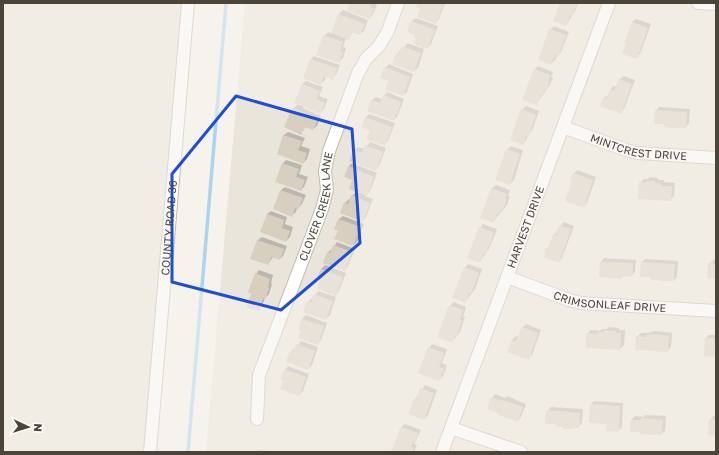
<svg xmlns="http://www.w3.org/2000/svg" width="719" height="455" font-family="'Golos Text',sans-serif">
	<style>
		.residential { fill: #eae5da }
		.shadow { fill: #0003 }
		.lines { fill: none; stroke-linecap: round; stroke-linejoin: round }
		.stream { stroke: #a9d4f2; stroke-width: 3.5 }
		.building { fill: #d8cfc1 }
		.minor-casing { stroke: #c2bbae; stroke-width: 14 }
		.minor { stroke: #fff; stroke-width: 12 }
		.marked { fill: none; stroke: #1d4ed8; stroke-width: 3; stroke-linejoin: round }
		.labels { text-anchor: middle; stroke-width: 3; stroke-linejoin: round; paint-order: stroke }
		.street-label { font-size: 11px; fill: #4b4439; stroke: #fff }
	</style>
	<rect width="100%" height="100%" fill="#f6f3ec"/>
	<!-- residential -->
	<path class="residential" d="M 3,3 L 188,3 L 150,452 L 3,452 Z
		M 245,3 L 716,3 L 716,452 L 206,452 Z"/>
	<!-- shadow -->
	<path class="shadow" d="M 351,3 L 373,3 L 377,5 L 373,14 L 369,18 Z
		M 419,3 L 445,3 L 439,19 L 435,23 L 421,8 Z
		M 561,3 L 578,3 L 575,11 L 566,25 Z
		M 343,10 L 368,20 L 364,31 L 360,34 L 353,32 L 348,39 L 346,38 L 343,47 L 346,48 L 343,58 L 339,62 L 324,36 L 328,32 L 332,34 L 339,14 Z
		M 416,18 L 438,26 L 431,44 L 427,48 L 417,37 L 416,34 L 408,31 L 412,21 Z
		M 636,19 L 651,24 L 640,54 L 636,58 L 632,22 Z
		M 554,26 L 569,32 L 561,52 L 557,55 L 555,60 L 551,64 L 550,30 Z
		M 407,43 L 424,49 L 418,68 L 414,71 L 397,54 L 400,50 L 402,51 Z
		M 314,56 L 340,65 L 336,75 L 332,78 L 326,76 L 325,80 L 321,84 L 311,59 Z
		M 389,64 L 413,74 L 407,92 L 403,95 L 390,81 L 385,68 Z
		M 538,66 L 553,72 L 551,77 L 553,78 L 550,85 L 536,104 L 535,69 Z
		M 624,76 L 635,80 L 624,109 L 620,113 L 604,98 L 608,95 L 610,90 L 614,86 L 617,87 L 620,79 Z
		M 306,81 L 323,87 L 319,96 L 328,99 L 324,109 L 320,113 L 304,106 L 303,108 L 321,116 L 317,126 L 313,129 L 306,126 L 301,133 L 293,109 L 298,104 L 302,84 Z
		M 387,92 L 404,99 L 397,117 L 393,120 L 372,100 L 376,97 L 382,99 Z
		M 526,106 L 539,111 L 532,131 L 528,135 L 526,140 L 522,144 L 522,110 Z
		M 659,107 L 690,109 L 689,123 L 686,127 L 665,123 L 656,111 Z
		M 369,114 L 395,123 L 388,141 L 384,145 L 371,130 L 362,126 L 366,117 Z
		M 288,132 L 305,138 L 301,146 L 310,149 L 307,159 L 303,163 L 278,153 L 284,135 Z
		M 370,142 L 386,148 L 379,166 L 375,170 L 354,151 L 358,147 L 365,149 Z
		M 511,146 L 523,150 L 514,180 L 510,184 L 507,150 Z
		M 286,160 L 302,165 L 299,174 L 308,177 L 304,187 L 301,190 L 283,163 Z
		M 352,163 L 377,173 L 370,191 L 365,196 L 373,199 L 366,217 L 363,220 L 345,203 L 349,199 L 351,200 L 352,196 L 357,191 L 348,167 Z
		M 577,170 L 596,177 L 587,203 L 583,206 L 573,180 L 574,174 Z
		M 650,177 L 658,178 L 658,180 L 664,180 L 664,182 L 675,183 L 674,196 L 670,200 L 640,183 L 644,179 L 648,179 Z
		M 496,185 L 510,190 L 508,196 L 510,196 L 507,205 L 493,222 L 481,218 L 492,188 Z
		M 285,187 L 306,195 L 302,204 L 298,208 L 297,208 L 296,212 L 292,215 L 281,190 Z
		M 271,211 L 287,217 L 285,224 L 293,227 L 290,237 L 286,241 L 267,214 Z
		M 343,216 L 364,224 L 357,242 L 353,245 L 339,230 L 336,229 L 339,219 Z
		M 564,222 L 574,226 L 562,258 L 558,262 L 545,257 L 547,249 L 550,245 L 554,235 Z
		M 483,224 L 497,229 L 489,249 L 480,261 L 480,228 Z
		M 262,237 L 287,246 L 283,256 L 280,259 L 273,257 L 268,264 L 252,258 L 258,240 Z
		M 337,242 L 355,249 L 348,266 L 345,270 L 328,252 L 332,249 Z
		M 604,258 L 636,260 L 635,272 L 631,276 L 623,275 L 621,278 L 600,276 L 601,262 Z
		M 645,259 L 678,261 L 677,277 L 674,280 L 652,277 L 641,263 Z
		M 713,260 L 716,260 L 716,278 L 709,264 Z
		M 468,264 L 482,269 L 475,289 L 465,302 L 465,268 Z
		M 325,265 L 346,273 L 339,291 L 336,294 L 321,280 L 318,279 L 321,269 Z
		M 259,270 L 273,275 L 271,283 L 272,284 L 269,294 L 265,298 L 262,306 L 258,310 L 253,293 L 256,274 Z
		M 318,291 L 336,297 L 330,315 L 326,319 L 308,302 L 312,298 L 313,298 Z
		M 454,302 L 466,307 L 463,317 L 465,317 L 460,332 L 452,342 L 450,306 Z
		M 306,315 L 327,323 L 321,340 L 317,344 L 303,330 L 299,328 L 302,319 Z
		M 526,324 L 541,330 L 532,355 L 528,359 L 512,340 L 516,336 L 519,338 L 522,328 Z
		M 609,327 L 619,328 L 619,330 L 625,330 L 624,345 L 620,349 L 587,347 L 587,334 L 591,330 L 600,331 L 602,329 L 607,329 Z
		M 656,331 L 672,333 L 671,347 L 667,351 L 637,337 L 641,333 L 649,333 L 651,332 Z
		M 709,335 L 716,335 L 716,356 L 706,338 Z
		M 301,341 L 318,347 L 312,365 L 308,369 L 291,351 L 295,348 L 296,348 Z
		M 432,344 L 447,349 L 442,363 L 447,365 L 443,376 L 439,380 L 429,348 Z
		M 288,366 L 309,374 L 303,391 L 299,395 L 285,381 L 285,370 Z
		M 425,385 L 437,390 L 428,415 L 424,419 L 415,399 Z
		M 495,394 L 505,398 L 507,396 L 526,404 L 521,417 L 518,421 L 492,398 Z
		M 594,401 L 623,403 L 622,427 L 618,431 L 591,405 Z
		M 551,407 L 583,409 L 582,423 L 578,427 L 564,426 L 557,423 L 547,411 Z
		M 645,415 L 666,416 L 665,431 L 661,434 L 641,431 L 631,420 L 635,416 L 644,417 Z
		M 713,416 L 716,416 L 716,435 L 710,420 Z
		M 405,424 L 421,430 L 414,444 L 417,445 L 414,452 L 392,452 L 401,427 Z
		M 258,450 L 269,451 L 269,452 L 256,452 Z"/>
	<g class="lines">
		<!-- stream -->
		<path class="stream" d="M 188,452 L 226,3"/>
	</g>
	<!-- building -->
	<path class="building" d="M 350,3 L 371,3 L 370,7 L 374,8 L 370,19 L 347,11 Z
		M 418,3 L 439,3 L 443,5 L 436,24 L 417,17 L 420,8 L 416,7 Z
		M 560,3 L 577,3 L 572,16 L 570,15 L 566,26 L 553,21 Z
		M 338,14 L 365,24 L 360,35 L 352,32 L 349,40 L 331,33 Z
		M 411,21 L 435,30 L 427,49 L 414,44 L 416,38 L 414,37 L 415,35 L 407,32 Z
		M 632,22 L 648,28 L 637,59 L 622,54 L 626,43 L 624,43 Z
		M 549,29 L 566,35 L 558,57 L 555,55 L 551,65 L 538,60 Z
		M 323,35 L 343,42 L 340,51 L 343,52 L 339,63 L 316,55 Z
		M 402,46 L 421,53 L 414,72 L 392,64 L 396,53 L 399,54 Z
		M 310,59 L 337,68 L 333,80 L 324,76 L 321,85 L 303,78 Z
		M 384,67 L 410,77 L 403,96 L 385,89 L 389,81 L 380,78 Z
		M 534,69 L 550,75 L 548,81 L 550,82 L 546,90 L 545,90 L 542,96 L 541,95 L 537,105 L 522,100 Z
		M 619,79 L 632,84 L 621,114 L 600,106 L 603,98 L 606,99 L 610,89 L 614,91 Z
		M 302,84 L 320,91 L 316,99 L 325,103 L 320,114 L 294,103 Z
		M 383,95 L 401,102 L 394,121 L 367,111 L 371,100 L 380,103 Z
		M 292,108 L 318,119 L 313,130 L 305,127 L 301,135 L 284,127 Z
		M 521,109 L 536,115 L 529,136 L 526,135 L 523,145 L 510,140 Z
		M 655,110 L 687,112 L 686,128 L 669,128 L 664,126 L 664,124 L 654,124 Z
		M 365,117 L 392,127 L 385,146 L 366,139 L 370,130 L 361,127 Z
		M 283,135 L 302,141 L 298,150 L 307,153 L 303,164 L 277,154 Z
		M 365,145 L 383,152 L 376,171 L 349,161 L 354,150 L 362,153 Z
		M 506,149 L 520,154 L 510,185 L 495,180 Z
		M 282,163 L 299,169 L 296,177 L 305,180 L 301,191 L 275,182 Z
		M 348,166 L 374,177 L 367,196 L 349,189 L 352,180 L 344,177 Z
		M 573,173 L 593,180 L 584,208 L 565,201 L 572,181 L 570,180 Z
		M 645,181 L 655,181 L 655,183 L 661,184 L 661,186 L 672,186 L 671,201 L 638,199 L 639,182 L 645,183 Z
		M 491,188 L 507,194 L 505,199 L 507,200 L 503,209 L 502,209 L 499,214 L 497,214 L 494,223 L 480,218 Z
		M 280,190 L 303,198 L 299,209 L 295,208 L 292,217 L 273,209 Z
		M 351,195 L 370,203 L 363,222 L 340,213 L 344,202 L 348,204 Z
		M 267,214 L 284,220 L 282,228 L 290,231 L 286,242 L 260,232 Z
		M 338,219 L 361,227 L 353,246 L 334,239 L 338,231 L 334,229 Z
		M 559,225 L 571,229 L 559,263 L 544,257 L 546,253 L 544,253 L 546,248 L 548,249 L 553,234 L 556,236 Z
		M 479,227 L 494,233 L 486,254 L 484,253 L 480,263 L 467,258 Z
		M 257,240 L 284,249 L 280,260 L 271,257 L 268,265 L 250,259 Z
		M 333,245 L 352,252 L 345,271 L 323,263 L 327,252 L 330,253 Z
		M 600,262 L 633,263 L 632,277 L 621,276 L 621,279 L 599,277 Z
		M 641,262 L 675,264 L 674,281 L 658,281 L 658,280 L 651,280 L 651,277 L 640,277 Z
		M 708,263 L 716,264 L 716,279 L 707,278 Z
		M 464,267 L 479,273 L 471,293 L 469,293 L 465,303 L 452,298 Z
		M 321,269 L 343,277 L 336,296 L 317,289 L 320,280 L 317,279 Z
		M 255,273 L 270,279 L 268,287 L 269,288 L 265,299 L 263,298 L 259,311 L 246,307 L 251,294 L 248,292 Z
		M 314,294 L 333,301 L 326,320 L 303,312 L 307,301 L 311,302 Z
		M 449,305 L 463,310 L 460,320 L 462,321 L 456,337 L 455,336 L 452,343 L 437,337 Z
		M 302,319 L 324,326 L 318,345 L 298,338 L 301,330 L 298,329 Z
		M 522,327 L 538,333 L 529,360 L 507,352 L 512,340 L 516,341 Z
		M 604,330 L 616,331 L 616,333 L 621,333 L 620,350 L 586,348 L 586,333 L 597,334 L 597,332 L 604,332 Z
		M 652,334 L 669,336 L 668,352 L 635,350 L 636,336 L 646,337 L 646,335 Z
		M 705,338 L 716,338 L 716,357 L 704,356 Z
		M 296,344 L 315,351 L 308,370 L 286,362 L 290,351 L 293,352 Z
		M 428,347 L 444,353 L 439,367 L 444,369 L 439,381 L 418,373 Z
		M 284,369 L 306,377 L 299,396 L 280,389 L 283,381 L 280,380 Z
		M 420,388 L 434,393 L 424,420 L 408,414 L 414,399 L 416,400 Z
		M 491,397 L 502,401 L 503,400 L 523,407 L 518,422 L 497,414 L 498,413 L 487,409 Z
		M 590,404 L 620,406 L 619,432 L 606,431 L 607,424 L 589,423 Z
		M 546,410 L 580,413 L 579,428 L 573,428 L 573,429 L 563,429 L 563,427 L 555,426 L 556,424 L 545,424 Z
		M 641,418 L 663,420 L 662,435 L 640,434 L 640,432 L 630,432 L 630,420 L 641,420 Z
		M 709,419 L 716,420 L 716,436 L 708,435 Z
		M 401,427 L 418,433 L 415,442 L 414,441 L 411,447 L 414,448 L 412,452 L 391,452 Z"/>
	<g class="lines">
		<!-- minor casing -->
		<g class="minor-casing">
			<g id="minor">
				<path d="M 698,3 L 716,4"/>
				<path id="s1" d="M 563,127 L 626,150 L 638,153 L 716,158"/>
				<path id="s2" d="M 507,277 L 569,300 L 581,303 L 716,311"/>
				<path id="s3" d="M 257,419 L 259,375 L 322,209 L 327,190 L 325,171 L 329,151 L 358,73 L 366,59 L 379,46 L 388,31 L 398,3"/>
				<path d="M 451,428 L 521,452"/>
				<path id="s4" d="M 150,452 L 188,3"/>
				<path id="s5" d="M 442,452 L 609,3"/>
			</g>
		</g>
		<!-- minor -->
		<use href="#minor" class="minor"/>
	</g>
	<!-- marked area -->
	<path d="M0 0H719V455H0ZM 236,96 L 352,129 L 360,243 L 281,310 L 172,282 L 172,174 Z" fill="#f6f3ec" fill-opacity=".55" fill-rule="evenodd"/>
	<path class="marked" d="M 236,96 L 352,129 L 360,243 L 281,310 L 172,282 L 172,174 Z"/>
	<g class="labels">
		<!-- street labels -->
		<g class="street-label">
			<text dy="4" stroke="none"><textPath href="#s1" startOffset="79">MINTCREST DRIVE</textPath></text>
			<text dy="4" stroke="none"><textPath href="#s3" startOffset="223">CLOVER CREEK LANE</textPath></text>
			<text dy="4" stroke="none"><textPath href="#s5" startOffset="240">HARVEST DRIVE</textPath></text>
			<text dy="4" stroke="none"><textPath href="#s4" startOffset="225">COUNTY ROAD 36</textPath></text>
			<text dy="4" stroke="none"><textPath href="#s2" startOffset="107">CRIMSONLEAF DRIVE</textPath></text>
		</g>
	</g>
	<!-- border -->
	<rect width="719" height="455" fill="none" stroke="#4b4439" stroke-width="8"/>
	<!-- north arrow -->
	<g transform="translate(28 427) rotate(94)" stroke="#ffffff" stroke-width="3" paint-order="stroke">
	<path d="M0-3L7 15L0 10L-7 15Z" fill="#4b4439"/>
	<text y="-6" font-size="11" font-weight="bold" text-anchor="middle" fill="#4b4439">N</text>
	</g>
</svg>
